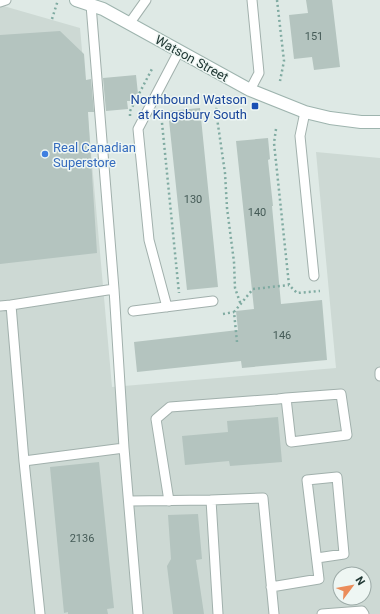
<svg xmlns="http://www.w3.org/2000/svg" width="380" height="614" font-family="Roboto,sans-serif">
	<style>
		.built { fill: #cdd9d4; fill-rule: evenodd }
		.building { fill: #b4c4bf }
		.lines { fill: none; stroke-linecap: round; stroke-linejoin: round }
		.lane-casing { stroke: #a1b0ac; stroke-width: 11 }
		.secondary-casing { stroke: #9eb4ae; stroke-width: 14 }
		.path { stroke: #80aba2; stroke-width: 2.5; stroke-dasharray: 2 3; stroke-linecap: butt }
		.lane { stroke: #fff; stroke-width: 9 }
		.secondary { stroke: #fff; stroke-width: 12 }
		.transit-dot { fill: #1a4fb4; stroke: #eef6f3; stroke-width: 1.5 }
		.shop-dot { fill: #3f7fe0; stroke: #eef6f3; stroke-width: 1.5 }
		.labels { text-anchor: middle; stroke-width: 3; stroke-linejoin: round; paint-order: stroke }
		.number-label { font-size: 11px; fill: #455b57 }
		.street-label { font-size: 13px; fill: #203834; stroke: #eef6f3 }
		.transit-label { font-size: 13px; fill: #164399; stroke: #eef6f3; text-anchor: end }
		.shop-label { font-size: 13px; fill: #366cbe; stroke: #eef6f3; text-anchor: start }
	</style>
	<rect width="100%" height="100%" fill="#dee9e5"/>
	<!-- built -->
	<path class="built" d="M 0,5 L 80,28 L 112,387 L 336,368 L 316,152 L 380,158 L 380,614 L 0,614 ZM 340,574 L 364,574 L 364,598 L 340,598 Z"/>
	<!-- building -->
	<path class="building" d="M 306,0 L 332,0 L 340,67 L 314,70 L 312,57 L 294,59 L 289,15 L 308,13 Z
		M 60,31 L 84,54 L 86,80 L 91,79 L 94,112 L 88,112 L 97,253 L 0,264 L 0,35 Z
		M 136,75 L 138,94 L 132,95 L 133,101 L 127,101 L 128,109 L 106,111 L 103,78 Z
		M 200,108 L 218,287 L 187,290 L 168,111 Z
		M 268,138 L 270,159 L 268,160 L 273,206 L 272,206 L 281,304 L 322,300 L 327,360 L 242,368 L 241,361 L 137,372 L 134,342 L 238,330 L 236,311 L 254,309 L 236,141 Z
		M 278,417 L 282,462 L 230,466 L 229,461 L 185,465 L 182,436 L 228,432 L 227,421 Z
		M 99,462 L 114,608 L 107,609 L 108,614 L 68,614 L 68,612 L 64,613 L 50,467 Z
		M 198,514 L 202,559 L 196,560 L 204,614 L 173,614 L 167,566 L 171,559 L 168,515 Z"/>
	<g class="lines">
		<!-- lane casing -->
		<g class="lane-casing">
			<path id="lane" d="M 0,2 L 6,0
				M 129,24 L 146,0
				M 250,90 L 259,73 L 252,0
				M 305,112 L 300,136 L 314,276
				M 0,306 L 11,305
				M 167,307 L 149,240 L 138,129 L 179,51
				M 133,311 L 213,301
				M 380,372 L 380,376
				M 124,448 L 138,614
				M 24,461 L 124,448 L 114,289
				M 129,501 L 211,500
				M 169,501 L 156,419 L 170,407 L 278,399 L 286,398 L 341,394 L 347,435 L 291,442 L 286,398
				M 271,587 L 319,579 L 307,480 L 337,477 L 344,554 L 317,558
				M 40,614 L 24,461 L 11,305 L 114,289 L 91,5
				M 218,614 L 211,500 L 263,498 L 274,614
				M 322,614 L 362,611 L 364,614"/>
		</g>
		<!-- secondary casing -->
		<g class="secondary-casing">
			<path id="secondary" d="M 76,0 L 103,9 L 250,90 L 305,112 L 330,118 L 361,122 L 380,122"/>
		</g>
		<!-- path -->
		<path class="path" d="M 277,0 L 284,61 L 280,81
			M 52,19 L 58,0
			M 218,103 L 216,111 L 225,173 L 227,208 L 234,262 L 235,288 L 241,305
			M 161,113 L 179,293
			M 130,116 L 130,111 L 153,67
			M 276,129 L 274,143 L 289,285 L 297,293 L 320,291
			M 223,314 L 234,312
			M 237,342 L 234,312 L 253,289 L 289,285"/>
		<!-- lane -->
		<use href="#lane" class="lane"/>
		<!-- secondary -->
		<use href="#secondary" class="secondary"/>
	</g>
	<!-- markers -->
	<rect class="transit-dot" x="251" y="102" width="8" height="8" rx="2"/>
	<circle class="shop-dot" cx="45" cy="154" r="4"/>
	<g class="labels">
		<!-- number labels -->
		<g class="number-label">
			<text x="314" y="40">151</text>
			<text x="193" y="203">130</text>
			<text x="257" y="216">140</text>
			<text x="282" y="339">146</text>
			<text x="82" y="542">2136</text>
		</g>
		<!-- street labels -->
		<g class="street-label">
			<text transform="translate(192 58) rotate(29)" y="5">Watson Street</text>
		</g>
		<!-- transit labels -->
		<g class="transit-label">
			<text x="247" y="104">Northbound Watson<tspan x="247" dy="15">at Kingsbury South</tspan></text>
		</g>
		<!-- shop labels -->
		<g class="shop-label">
			<text x="53" y="152">Real Canadian<tspan x="53" dy="15">Superstore</tspan></text>
		</g>
	</g>
	<!-- north arrow -->
	<g transform="translate(352 586) rotate(58)"><circle r="19" fill="#eef6f3" stroke="#9caaa7"/>
	<path d="M0-3L7 15L0 10L-7 15Z" fill="#eb8c5a"/>
	<text y="-6" font-size="11" font-weight="bold" text-anchor="middle" fill="#203834">N</text>
	</g>
</svg>
